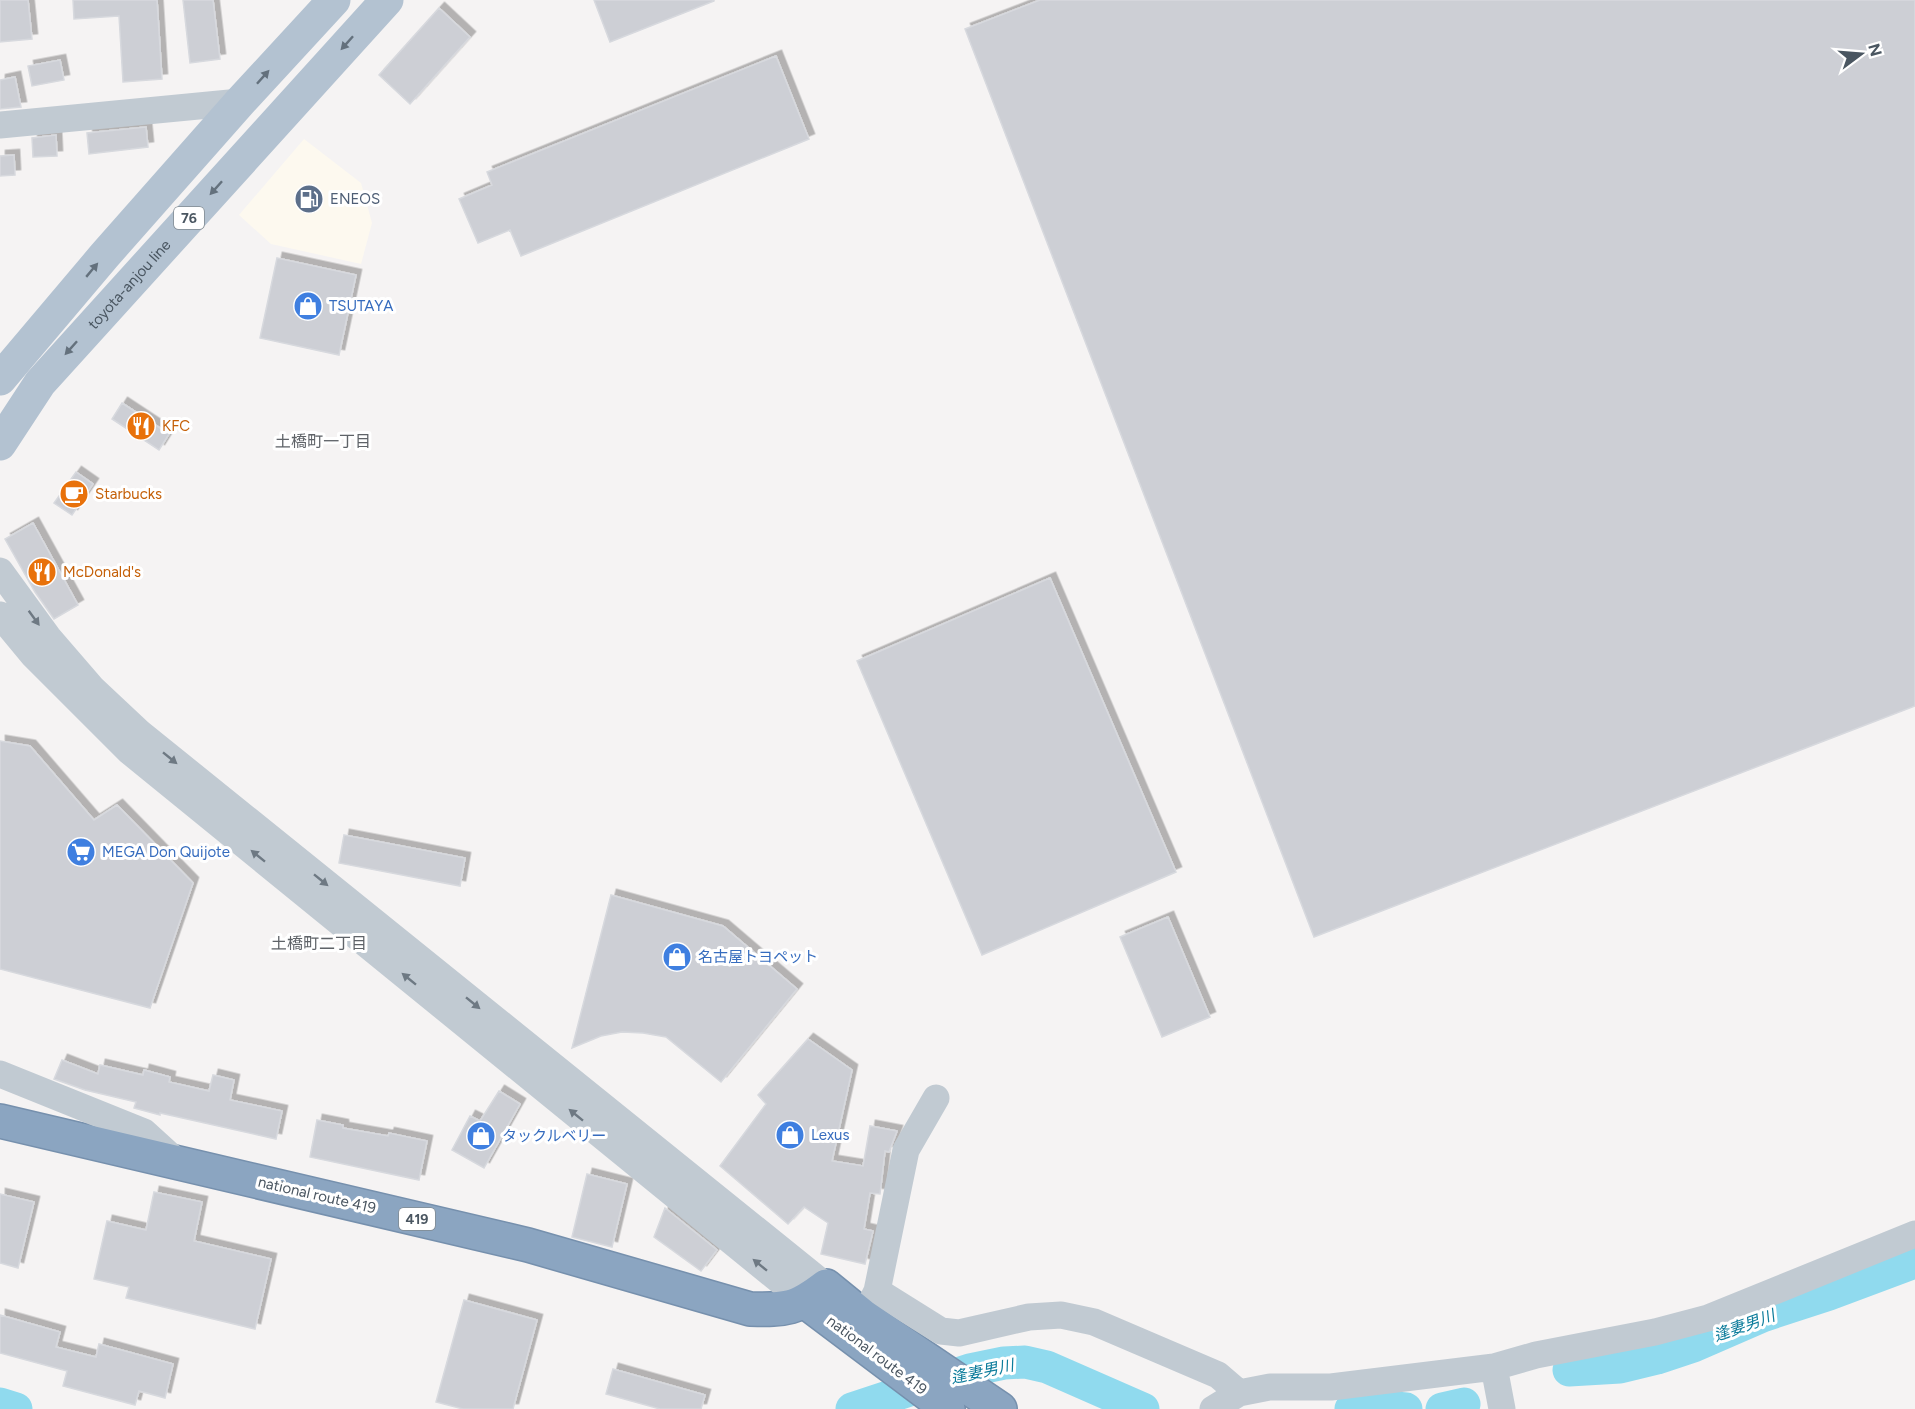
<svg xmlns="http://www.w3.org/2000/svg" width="1915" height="1409" font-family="Figtree,'Noto Sans JP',sans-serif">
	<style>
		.commercial { fill: #fdf9ef }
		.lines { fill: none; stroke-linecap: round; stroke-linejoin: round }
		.river { stroke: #90daee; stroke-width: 33 }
		.building { fill: #cdcfd5; stroke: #d7d9de; stroke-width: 1.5; filter: url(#shadow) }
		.highway-casing { stroke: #7690ad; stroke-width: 36 }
		.minor { stroke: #c1cad2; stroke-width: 27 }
		.major { stroke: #b3c2d1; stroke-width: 33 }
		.highway { stroke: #8ba5c1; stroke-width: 33 }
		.oneway { fill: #64717d }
		.oneway2 { fill: #6e7983 }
		.labels { text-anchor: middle; stroke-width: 6; stroke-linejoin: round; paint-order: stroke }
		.shield { fill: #fff; stroke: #808990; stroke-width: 1.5 }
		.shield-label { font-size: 14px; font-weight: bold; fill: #4a5661 }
		.service-label { font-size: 15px; fill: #4e5e75; stroke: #fff; text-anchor: start }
		.street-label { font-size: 15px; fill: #4a5661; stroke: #fff }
		.shop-label { font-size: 15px; fill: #366cbe; stroke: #fff; text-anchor: start }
		.food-label { font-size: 15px; fill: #c56008; stroke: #fff; text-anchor: start }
		.neighbourhood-label { font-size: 16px; fill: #5f6368; stroke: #fff }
		.water-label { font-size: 16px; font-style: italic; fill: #0c7c9b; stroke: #fff }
	</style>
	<defs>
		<filter id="shadow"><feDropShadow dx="5.5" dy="-5.5" stdDeviation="0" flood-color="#0004"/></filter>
	</defs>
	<rect width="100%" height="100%" fill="#f5f3f3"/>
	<!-- commercial -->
	<path class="commercial" d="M 304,139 L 361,183 L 372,223 L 361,264 L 271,244 L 239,215 Z"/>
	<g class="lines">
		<!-- river -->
		<path class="river" d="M 1569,1370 L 1620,1367 L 1657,1358 L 1693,1346 L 1762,1316 L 1829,1294 L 1915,1262
			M 0,1404 L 16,1409
			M 852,1409 L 970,1370 L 1004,1363 L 1025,1362 L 1047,1367 L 1143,1409
			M 1351,1409 L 1363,1405 L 1406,1409
			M 1442,1409 L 1464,1404"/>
	</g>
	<!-- building -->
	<path class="building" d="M 0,0 L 28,0 L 32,39 L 0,42 Z
		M 73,0 L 157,0 L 162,79 L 123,82 L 119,16 L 74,19 Z
		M 183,0 L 213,0 L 220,59 L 190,63 Z
		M 594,0 L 714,0 L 714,1 L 610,42 Z
		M 1040,0 L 1915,0 L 1915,706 L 1314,937 L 965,29 Z
		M 439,8 L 470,37 L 410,104 L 379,75 Z
		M 776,56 L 809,139 L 521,256 L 510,230 L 478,243 L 459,199 L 492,185 L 487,172 Z
		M 60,60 L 64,80 L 32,86 L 28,66 Z
		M 15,77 L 21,107 L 0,109 L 0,80 Z
		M 146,127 L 148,147 L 89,154 L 87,133 Z
		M 56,135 L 57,156 L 33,157 L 32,138 Z
		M 14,155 L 15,175 L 0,176 L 0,156 Z
		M 277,258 L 356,275 L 339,355 L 260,338 Z
		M 122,403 L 169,434 L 159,450 L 112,419 Z
		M 76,472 L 93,484 L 72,515 L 54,503 Z
		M 33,523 L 78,605 L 54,619 L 35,592 L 5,539 Z
		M 1050,578 L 1176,872 L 982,955 L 857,661 Z
		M 0,741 L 30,746 L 94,820 L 117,805 L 193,883 L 150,1008 L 0,969 Z
		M 344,835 L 465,858 L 460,886 L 339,863 Z
		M 611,895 L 723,926 L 797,989 L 721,1082 L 666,1037 L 643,1033 L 622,1032 L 601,1036 L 572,1048 Z
		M 1168,917 L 1210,1017 L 1162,1037 L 1120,937 Z
		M 808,1039 L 852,1070 L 832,1161 L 863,1166 L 870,1126 L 897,1131 L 889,1152 L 885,1151 L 880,1194 L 870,1193 L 864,1229 L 873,1231 L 865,1264 L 821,1254 L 828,1223 L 804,1207 L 788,1224 L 720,1166 L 766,1104 L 758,1095 Z
		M 62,1060 L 98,1074 L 100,1065 L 143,1075 L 144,1070 L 170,1077 L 169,1082 L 209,1091 L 213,1075 L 234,1080 L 230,1100 L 282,1111 L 276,1139 L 160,1113 L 160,1115 L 134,1108 L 136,1102 L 85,1090 L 54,1079 Z
		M 499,1091 L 520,1104 L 484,1168 L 452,1150 L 470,1116 L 480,1121 Z
		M 317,1120 L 343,1125 L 343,1128 L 388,1136 L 389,1133 L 427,1141 L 419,1180 L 310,1157 Z
		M 587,1174 L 627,1184 L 612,1247 L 572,1237 Z
		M 154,1192 L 202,1202 L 194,1241 L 271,1259 L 255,1329 L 126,1298 L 129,1287 L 94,1279 L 107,1221 L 146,1230 Z
		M 0,1194 L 34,1202 L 18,1268 L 0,1263 Z
		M 665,1208 L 717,1250 L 701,1271 L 654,1237 Z
		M 464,1300 L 537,1320 L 513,1409 L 463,1409 L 436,1402 Z
		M 0,1315 L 60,1332 L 56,1347 L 96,1357 L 99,1344 L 173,1364 L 165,1398 L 139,1391 L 135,1405 L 63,1386 L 67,1371 L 0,1353 Z
		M 613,1369 L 705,1395 L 701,1409 L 660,1409 L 606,1394 Z"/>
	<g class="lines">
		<!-- highway casing -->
		<g class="highway-casing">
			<path id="highway" d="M 0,1121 L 528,1245 L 750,1309 C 787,1310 796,1309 826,1286 L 864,1317 L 1000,1409
				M 806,1302 L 948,1409"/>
		</g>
		<!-- minor -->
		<path class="minor" d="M 0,125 L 240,102
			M 0,571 L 48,637 L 92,688 L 140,733 L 826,1286
			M 0,615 L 33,655 L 129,751 L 806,1302
			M 0,1074 L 144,1132 L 177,1162
			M 877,1291 L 906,1150 L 936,1098
			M 864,1317 L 877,1291 L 941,1331 L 959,1333 L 1029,1317 L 1061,1315 L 1094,1322 L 1218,1375 L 1239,1393
			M 1494,1367 L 1502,1409
			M 1213,1409 L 1239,1393 L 1270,1387 L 1331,1387 L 1494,1367 L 1536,1355 L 1655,1332 L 1708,1318 L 1915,1234"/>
		<!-- major -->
		<g class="major">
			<path d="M 0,379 L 104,256 L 240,102 L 334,0"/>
			<path id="s1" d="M 0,444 L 40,383 L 387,0"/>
		</g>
		<!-- highway -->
		<use href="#highway" class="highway"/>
	</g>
	<!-- one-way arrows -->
	<defs><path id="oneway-solid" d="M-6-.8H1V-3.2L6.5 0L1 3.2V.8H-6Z" transform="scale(1.5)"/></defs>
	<g class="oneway">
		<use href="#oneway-solid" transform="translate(347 43) rotate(132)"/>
		<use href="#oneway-solid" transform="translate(263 77) rotate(-48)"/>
		<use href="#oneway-solid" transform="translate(216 188) rotate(132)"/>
		<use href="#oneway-solid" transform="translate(92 270) rotate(-50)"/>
		<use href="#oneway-solid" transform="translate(71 348) rotate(132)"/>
	</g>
	<g class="oneway2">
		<use href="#oneway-solid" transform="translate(34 618) rotate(54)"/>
		<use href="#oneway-solid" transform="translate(170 758) rotate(39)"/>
		<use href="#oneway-solid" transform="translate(258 856) rotate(-141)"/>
		<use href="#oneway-solid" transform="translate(321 880) rotate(39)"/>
		<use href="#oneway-solid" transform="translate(409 979) rotate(-141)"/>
		<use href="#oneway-solid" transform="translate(473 1003) rotate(39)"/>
		<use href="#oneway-solid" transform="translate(576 1115) rotate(-141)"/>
		<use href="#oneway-solid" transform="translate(760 1265) rotate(-141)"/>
	</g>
	<!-- icons -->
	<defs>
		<g id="fuel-disc" transform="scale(1.5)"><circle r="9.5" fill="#5c6f8a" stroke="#fff"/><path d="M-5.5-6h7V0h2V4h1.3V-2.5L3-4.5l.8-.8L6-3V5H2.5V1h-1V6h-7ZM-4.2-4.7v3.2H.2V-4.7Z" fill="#fff"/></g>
		<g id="shop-disc" transform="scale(1.5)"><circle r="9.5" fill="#3f7fe0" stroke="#fff"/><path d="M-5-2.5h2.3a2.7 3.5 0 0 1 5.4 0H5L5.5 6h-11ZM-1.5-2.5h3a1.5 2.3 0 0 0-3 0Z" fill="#fff"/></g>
		<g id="restaurant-disc" transform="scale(1.5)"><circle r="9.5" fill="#e8710a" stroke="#fff"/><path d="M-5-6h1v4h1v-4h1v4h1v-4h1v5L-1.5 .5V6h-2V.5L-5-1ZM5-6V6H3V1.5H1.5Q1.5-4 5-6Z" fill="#fff"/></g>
		<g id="cafe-disc" transform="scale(1.5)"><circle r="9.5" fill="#e8710a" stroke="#fff"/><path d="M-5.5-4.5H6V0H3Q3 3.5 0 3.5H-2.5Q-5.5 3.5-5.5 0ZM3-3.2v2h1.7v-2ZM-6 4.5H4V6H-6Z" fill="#fff"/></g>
		<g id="supermarket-disc" transform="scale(1.5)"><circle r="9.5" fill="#3f7fe0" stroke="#fff"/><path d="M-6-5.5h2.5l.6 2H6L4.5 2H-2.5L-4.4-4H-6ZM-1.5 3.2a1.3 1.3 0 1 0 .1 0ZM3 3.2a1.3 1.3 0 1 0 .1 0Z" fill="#fff"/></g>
	</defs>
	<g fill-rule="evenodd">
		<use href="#fuel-disc" x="309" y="199"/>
		<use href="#shop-disc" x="308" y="306"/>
		<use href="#restaurant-disc" x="141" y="426"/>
		<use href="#cafe-disc" x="74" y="494"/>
		<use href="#restaurant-disc" x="42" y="572"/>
		<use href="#supermarket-disc" x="81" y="852"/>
		<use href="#shop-disc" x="677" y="957"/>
		<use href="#shop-disc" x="790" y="1135"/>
		<use href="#shop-disc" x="481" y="1136"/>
	</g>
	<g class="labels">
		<!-- shield labels -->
		<g class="shield">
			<rect x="174" y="207" width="30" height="22" rx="4.5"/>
			<rect x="399" y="1208" width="36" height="22" rx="4.5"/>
		</g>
		<g class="shield-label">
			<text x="189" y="223">76</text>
			<text x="417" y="1224">419</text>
		</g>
		<!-- service labels -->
		<g class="service-label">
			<text x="330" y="204">ENEOS</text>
		</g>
		<!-- street labels -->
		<g class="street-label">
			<text dy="5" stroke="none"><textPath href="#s1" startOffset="206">toyota-anjou line</textPath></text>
			<text transform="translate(317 1195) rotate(13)" y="5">national route 419</text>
			<text transform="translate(877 1355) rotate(37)" y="5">national route 419</text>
		</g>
		<!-- shop labels -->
		<g class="shop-label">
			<text x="329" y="311">TSUTAYA</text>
			<text x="102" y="857">MEGA Don Quijote</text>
			<text x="698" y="962">名古屋トヨペット</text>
			<text x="811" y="1140">Lexus</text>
			<text x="502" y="1141">タックルベリー</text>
		</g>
		<!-- food labels -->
		<g class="food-label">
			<text x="162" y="431">KFC</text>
			<text x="95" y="499">Starbucks</text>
			<text x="63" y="577">McDonald's</text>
		</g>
		<!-- neighbourhood labels -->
		<g class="neighbourhood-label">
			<text x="323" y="447">土橋町一丁目</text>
			<text x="319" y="949">土橋町二丁目</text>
		</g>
		<!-- water labels -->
		<g class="water-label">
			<text transform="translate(1744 1325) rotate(-20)" y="6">逢妻男川</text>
			<text transform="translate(982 1371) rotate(-12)" y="6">逢妻男川</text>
		</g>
	</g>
	<!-- north arrow -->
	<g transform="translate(1861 54) rotate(74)" stroke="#ffffff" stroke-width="4.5" paint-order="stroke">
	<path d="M0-4.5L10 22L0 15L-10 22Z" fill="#4a5661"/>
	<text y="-9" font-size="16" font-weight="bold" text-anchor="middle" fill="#4a5661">N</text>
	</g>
</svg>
